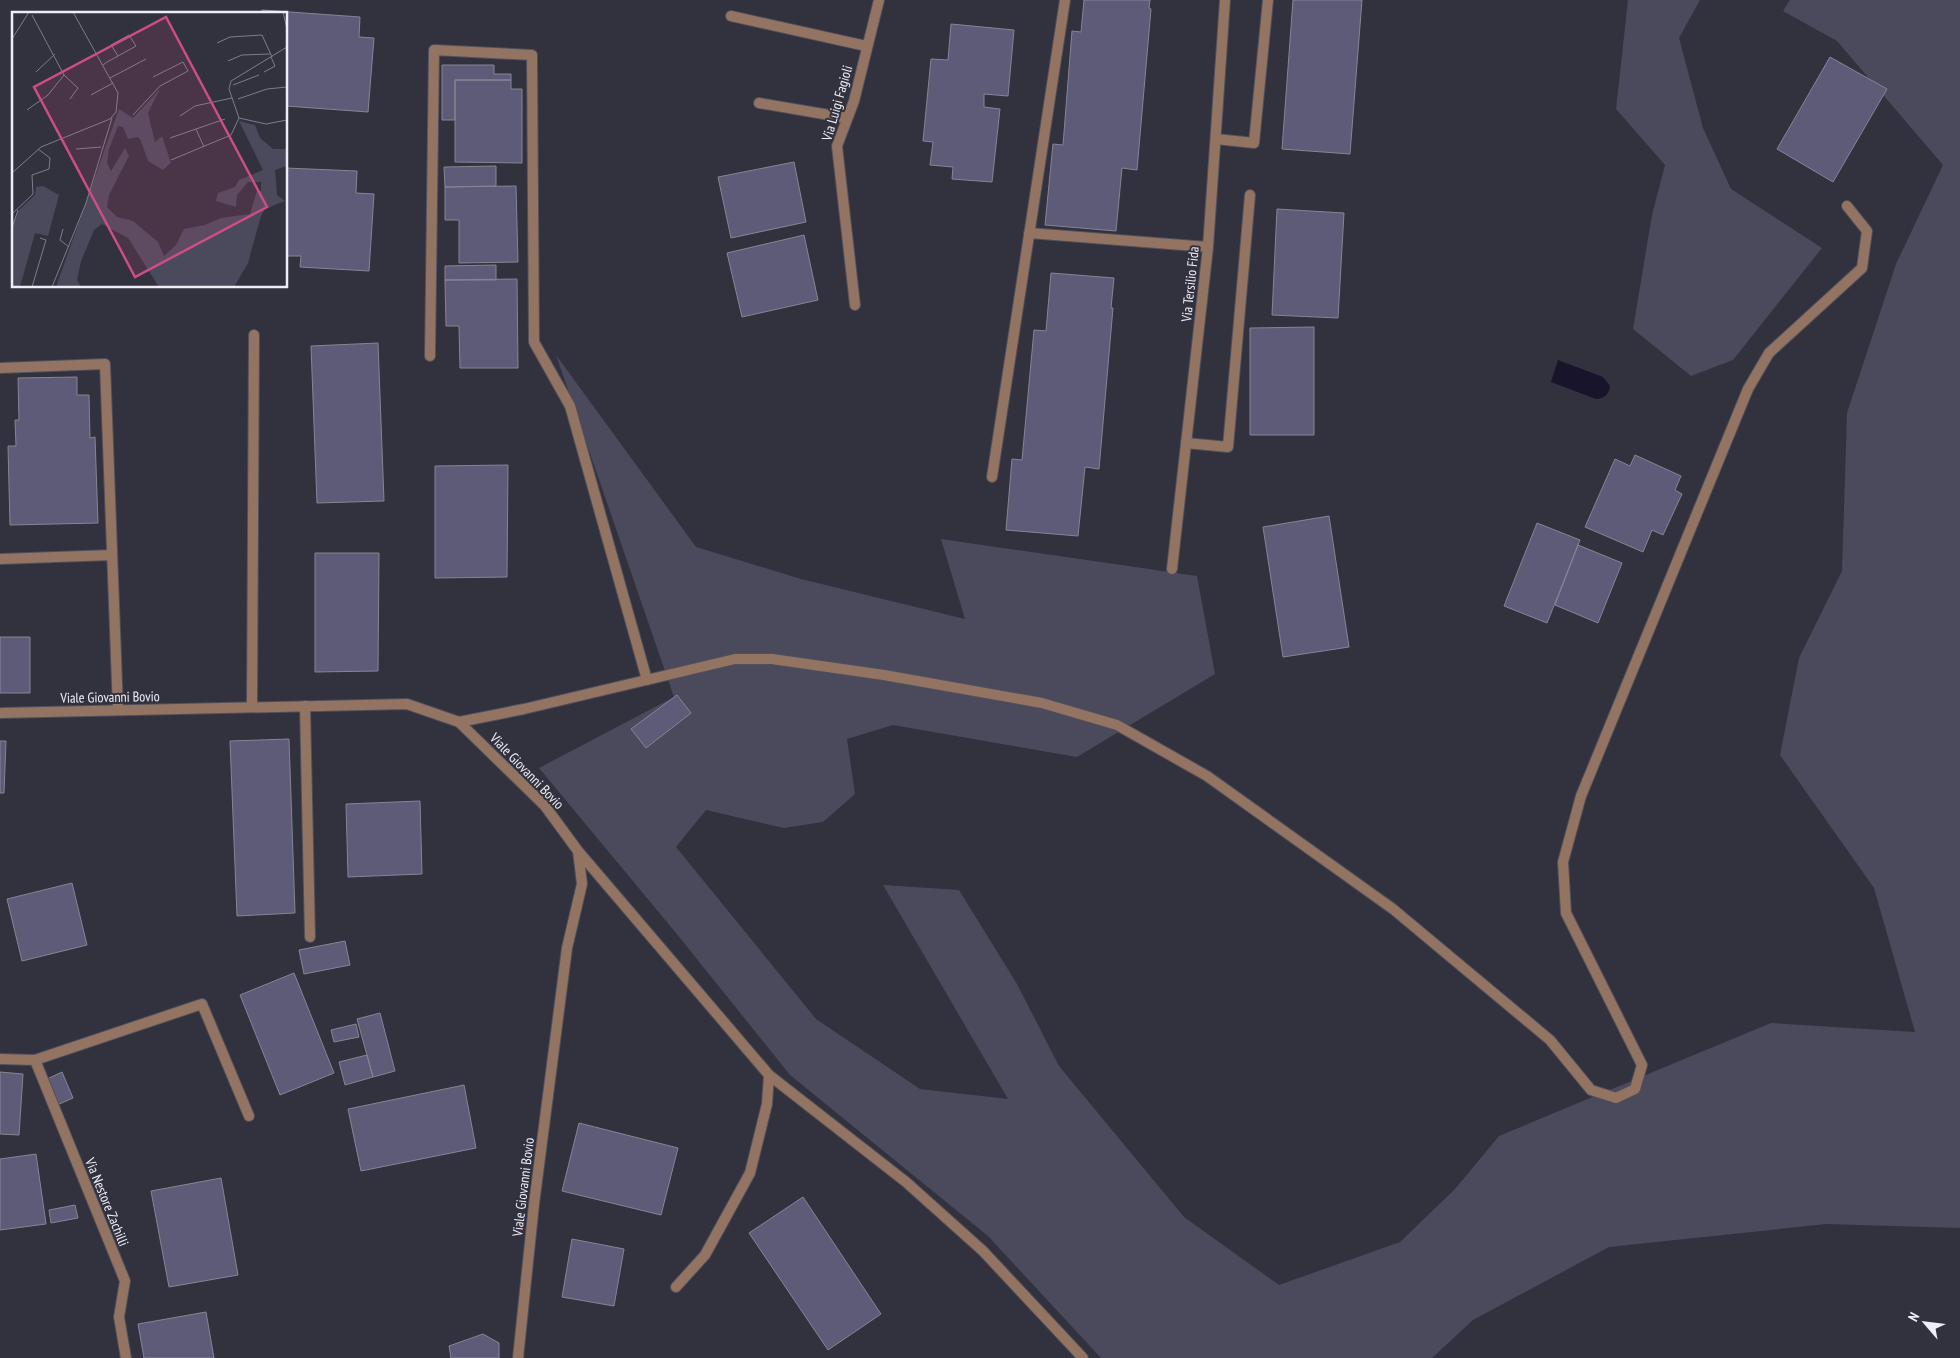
<svg xmlns="http://www.w3.org/2000/svg" width="1960" height="1358" font-family="'PT Sans Narrow',sans-serif">
	<style>
		.green { fill: #4b4a5c }
		.water { fill: #18142c }
		.building { fill: #5e5b79; stroke: #868594 }
		.lines { fill: none; stroke-linecap: round; stroke-linejoin: round }
		.service-casing { stroke: #504f5c; stroke-width: 12 }
		.minor-casing { stroke: #504f5c; stroke-width: 12 }
		.service { stroke: #937462; stroke-width: 10 }
		.minor { stroke: #937462; stroke-width: 10 }
		.labels { text-anchor: middle; stroke-width: 4; stroke-linejoin: round; paint-order: stroke }
		.street-label { font-size: 14px; fill: #efeef7; stroke: #32313e }
		.inset-road { fill: none; stroke: #7e7d88; stroke-width: 1 }
		.view { fill: #cd4e82; fill-opacity: 0.15; stroke: #cd4e82; stroke-width: 2.5 }
		.inset-edge { fill: none; stroke: #efeef7; stroke-width: 2.5 }
	</style>
	<rect width="100%" height="100%" fill="#32313e"/>
	<!-- green -->
	<path class="green" d="M 1628,0 L 1700,0 L 1679,38 L 1703,128 L 1731,189 L 1822,248 L 1733,360 L 1691,376 L 1633,329 L 1652,215 L 1665,165 L 1616,109 Z
		M 1790,0 L 1960,0 L 1960,1228 L 1826,1224 L 1609,1247 L 1473,1320 L 1432,1358 L 1101,1358 L 988,1236 L 790,1075 L 676,933 L 539,768 L 674,697 L 556,355 L 696,547 L 801,579 L 965,619 L 941,539 L 1197,576 L 1215,674 L 1077,757 L 893,725 L 847,739 L 855,794 L 823,822 L 784,828 L 706,810 L 676,847 L 816,1019 L 920,1089 L 1008,1099 L 883,885 L 959,890 L 1017,984 L 1059,1066 L 1184,1217 L 1279,1285 L 1400,1242 L 1455,1189 L 1499,1136 L 1771,1023 L 1915,1032 L 1874,888 L 1780,755 L 1799,658 L 1842,571 L 1847,413 L 1896,264 L 1943,165 L 1837,41 L 1783,11 Z"/>
	<!-- water -->
	<path class="water" d="M 1558,360 L 1603,377 L 1610,386 C 1609,394 1604,399 1596,399 L 1551,382 Z"/>
	<!-- building -->
	<path class="building" d="M 1084,0 L 1150,0 L 1149,8 L 1151,9 L 1137,170 L 1122,168 L 1116,231 L 1045,225 L 1053,144 L 1063,145 L 1072,31 L 1081,32 Z
		M 1293,0 L 1362,0 L 1350,154 L 1282,149 Z
		M 262,10 L 360,17 L 359,37 L 374,38 L 368,112 L 286,106 L 286,14 L 262,14 Z
		M 951,24 L 1014,30 L 1008,96 L 984,94 L 984,107 L 1000,109 L 992,182 L 952,179 L 953,167 L 930,165 L 933,142 L 923,141 L 931,59 L 948,60 Z
		M 1830,57 L 1887,89 L 1833,182 L 1777,149 Z
		M 442,65 L 494,65 L 494,74 L 511,74 L 511,80 L 455,80 L 455,120 L 442,120 Z
		M 455,80 L 511,80 L 511,89 L 522,89 L 522,163 L 455,162 Z
		M 794,162 L 806,222 L 731,238 L 718,177 Z
		M 496,166 L 496,186 L 445,187 L 444,167 Z
		M 286,168 L 357,171 L 356,193 L 374,194 L 369,271 L 300,267 L 301,256 L 286,256 Z
		M 516,186 L 518,262 L 459,263 L 459,220 L 445,220 L 445,187 Z
		M 1277,209 L 1344,213 L 1338,318 L 1272,315 Z
		M 804,235 L 818,300 L 742,317 L 727,253 Z
		M 496,265 L 496,280 L 445,280 L 445,266 Z
		M 1051,273 L 1114,278 L 1111,308 L 1113,308 L 1099,469 L 1085,467 L 1078,536 L 1006,530 L 1012,459 L 1022,460 L 1034,330 L 1046,331 Z
		M 517,279 L 518,368 L 460,368 L 459,326 L 446,326 L 445,280 Z
		M 1314,327 L 1314,435 L 1250,435 L 1250,328 Z
		M 378,343 L 384,501 L 317,503 L 311,346 Z
		M 77,377 L 77,395 L 89,395 L 90,438 L 95,437 L 98,523 L 10,525 L 8,446 L 16,446 L 15,420 L 19,420 L 18,378 Z
		M 1635,455 L 1681,476 L 1675,490 L 1682,494 L 1663,535 L 1652,530 L 1643,552 L 1585,527 L 1615,459 L 1630,466 Z
		M 508,465 L 507,577 L 435,578 L 435,466 Z
		M 1329,516 L 1349,647 L 1283,657 L 1263,527 Z
		M 1537,523 L 1580,540 L 1547,623 L 1504,606 Z
		M 1578,545 L 1622,563 L 1598,623 L 1555,605 Z
		M 315,553 L 379,553 L 378,671 L 315,672 Z
		M 0,637 L 30,637 L 30,693 L 0,693 Z
		M 677,695 L 691,713 L 646,748 L 631,729 Z
		M 289,739 L 295,913 L 237,916 L 230,741 Z
		M 0,741 L 6,741 L 4,793 L 0,793 Z
		M 420,801 L 422,874 L 348,877 L 346,804 Z
		M 72,883 L 87,945 L 22,961 L 7,899 Z
		M 345,941 L 350,965 L 304,974 L 299,950 Z
		M 294,973 L 334,1073 L 280,1095 L 240,995 Z
		M 380,1013 L 395,1071 L 373,1077 L 357,1019 Z
		M 356,1024 L 359,1037 L 334,1042 L 331,1030 Z
		M 367,1055 L 373,1077 L 345,1085 L 339,1062 Z
		M 0,1072 L 23,1074 L 19,1135 L 0,1134 Z
		M 62,1072 L 73,1098 L 57,1105 L 47,1079 Z
		M 464,1085 L 476,1148 L 361,1171 L 348,1109 Z
		M 579,1123 L 678,1148 L 661,1215 L 562,1191 Z
		M 36,1154 L 46,1224 L 0,1230 L 0,1159 Z
		M 221,1178 L 238,1275 L 169,1287 L 151,1191 Z
		M 803,1197 L 881,1314 L 828,1350 L 749,1233 Z
		M 75,1205 L 78,1218 L 51,1223 L 49,1210 Z
		M 572,1239 L 624,1249 L 614,1306 L 562,1297 Z
		M 206,1312 L 214,1358 L 144,1358 L 138,1324 Z
		M 483,1334 L 499,1343 L 499,1358 L 451,1358 L 449,1346 Z"/>
	<g class="lines">
		<!-- service casing -->
		<g class="service-casing">
			<path id="service" d="M 731,16 L 866,46
				M 759,103 L 847,118
				M 1216,139 L 1254,143 L 1268,0
				M 1186,443 L 1228,447 L 1250,195
				M 459,722 L 524,709 L 735,659 L 772,659 L 884,675 L 1042,703 L 1117,725 L 1207,776 L 1393,909 L 1550,1040 L 1591,1090 L 1616,1098 L 1635,1089 L 1642,1065 L 1566,913 L 1563,862 L 1581,796 L 1748,389 L 1769,353 L 1862,268 L 1867,231 L 1847,206"/>
		</g>
		<!-- minor casing -->
		<g class="minor-casing">
			<path id="minor" d="M 1029,233 L 1208,247
				M 855,305 L 837,146 L 854,101 L 879,0
				M 430,356 L 434,50 L 532,55 L 534,342 L 570,406 L 647,680
				M 0,368 L 105,364 L 118,710
				M 992,477 L 1065,0
				M 0,559 L 112,555
				M 1172,569 L 1208,247 L 1225,0
				M 305,706 L 310,937
				M 252,707 L 254,335
				M 0,713 L 407,704 L 459,722 L 545,806 L 578,851 L 582,884 L 567,948 L 534,1204 L 518,1358
				M 578,851 L 769,1075 L 906,1182 L 983,1251 L 1083,1358
				M 0,1059 L 35,1060 L 202,1004 L 249,1116
				M 35,1060 L 125,1281 L 119,1317 L 126,1358
				M 676,1287 L 705,1255 L 750,1173 L 767,1104 L 769,1075"/>
		</g>
		<!-- service -->
		<use href="#service" class="service"/>
		<!-- minor -->
		<use href="#minor" class="minor"/>
	</g>
	<g class="labels">
		<!-- street labels -->
		<g class="street-label">
			<text transform="translate(837 103) rotate(-74)" y="5">Via Luigi Fagioli</text>
			<text transform="translate(1190 284) rotate(-84)" y="5">Via Tersilio Fida</text>
			<text transform="translate(110 697) rotate(-1)" y="5">Viale Giovanni Bovio</text>
			<text transform="translate(527 771) rotate(46)" y="5">Viale Giovanni Bovio</text>
			<text transform="translate(523 1187) rotate(-83)" y="5">Viale Giovanni Bovio</text>
			<text transform="translate(107 1202) rotate(68)" y="5">Via Nestore Zachilli</text>
		</g>
	</g>
	<!-- overview -->
	<g transform="translate(12 12)">
		<rect width="275" height="275" fill="#32313e"/>
		<path d="M 148,77 L 136,101 L 143,130 L 150,124 L 159,151 L 151,158 L 136,149 L 129,129 L 126,125 L 116,127 L 111,115 L 106,114 L 97,137 L 95,151 L 99,159 L 113,136 L 117,144 L 97,183 L 95,195 L 105,205 L 121,209 L 146,230 L 152,244 L 164,233 L 172,217 L 193,213 L 209,206 L 238,202 L 245,179 L 249,179 L 249,170 L 236,170 L 225,183 L 224,195 L 204,189 L 206,181 L 223,175 L 227,168 L 251,158 L 227,109 L 243,113 L 248,126 L 261,137 L 275,137 L 275,154 L 263,158 L 265,183 L 273,189 L 253,197 L 249,204 L 236,251 L 222,275 L 147,275 L 116,226 L 90,212 L 82,218 L 69,249 L 65,268 L 69,275 L 44,275 L 107,97 L 121,106 ZM 31,174 L 47,183 L 36,224 L 23,221 L 8,275 L 0,275 L 0,217 L 6,199 L 23,183 L 24,175 Z" fill="#4b4a5c"/>
		<path class="inset-road" d="M 271,0 L 275,17M 20,3 L 52,63 L 66,76 L 58,87M 0,27 L 17,0M 205,31 L 218,25 L 250,23 L 260,45M 216,49 L 230,43 L 258,42M 91,53 L 95,50 L 106,44 L 124,34 L 117,23 L 99,33 L 106,44M 24,60 L 43,42M 252,60 L 263,54 L 259,45M 98,66 L 134,47M 221,73 L 247,63M 79,83 L 101,71M 226,87 L 255,77 L 275,75M 15,98 L 36,83 L 52,63M 121,103 L 148,74 L 176,59 L 171,50 L 141,65M 168,104 L 183,94 L 220,86M 227,106 L 217,77 L 219,69 L 275,35M 227,106 L 254,112 L 275,108M 184,117 L 192,135M 158,126 L 213,107M 64,137 L 89,135M 159,148 L 219,123 L 227,106M 0,161 L 29,135 L 98,107 L 104,100 L 106,81 L 61,0M 0,202 L 21,182 L 20,163 L 37,157 L 38,146 L 26,137M 0,216 L 6,198M 51,217 L 48,228 L 57,235M 20,275 L 34,228 L 28,226M 40,275 L 74,191 L 100,106"/>
		<path class="view" d="M 154,5 L 255,195 L 123,265 L 22,75 Z"/>
		<rect width="275" height="275" class="inset-edge"/>
	</g>
	<!-- north arrow -->
	<g transform="translate(1925 1323) rotate(298)" stroke="#32313e" stroke-width="4" paint-order="stroke">
	<path d="M0-4L9 19L0 12L-9 19Z" fill="#efeef7"/>
	<text y="-8" font-size="14" font-weight="bold" text-anchor="middle" fill="#efeef7">N</text>
	</g>
</svg>
